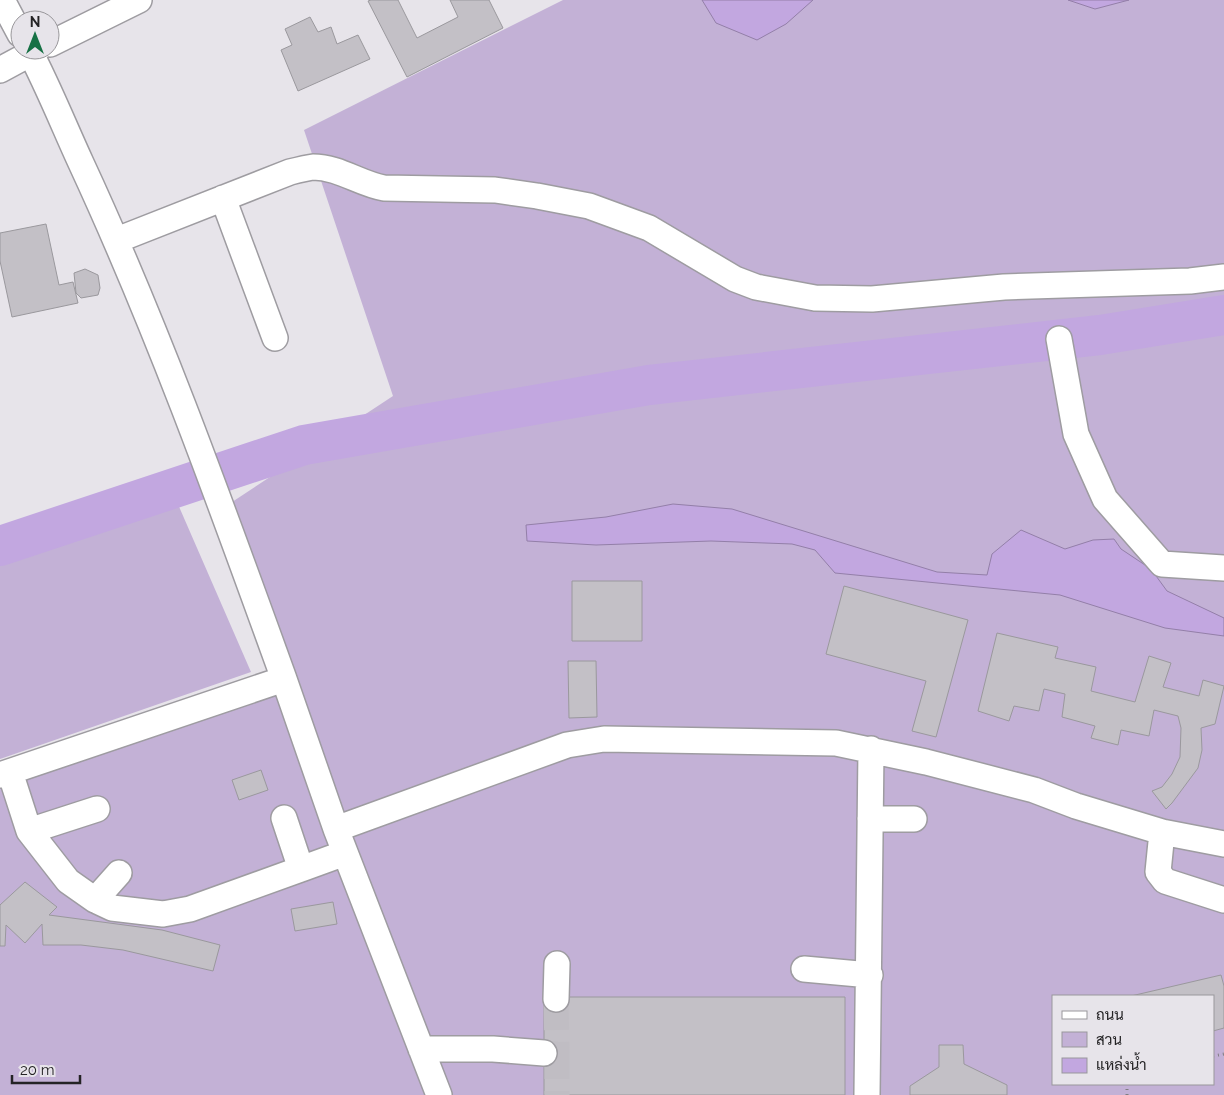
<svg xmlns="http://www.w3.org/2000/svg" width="1224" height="1095" font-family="Raleway,Sarabun,sans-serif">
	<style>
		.green { fill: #c3b1d6; fill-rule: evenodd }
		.water { fill: #c2a7e0; stroke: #937fa8 }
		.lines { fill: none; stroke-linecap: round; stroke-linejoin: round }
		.river { stroke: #c2a7e0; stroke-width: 40 }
		.building { fill: #c3c0c6; stroke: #9a989d }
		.minor-tunnel { stroke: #c0bdc3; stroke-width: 25; stroke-dasharray: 25 12; stroke-linecap: butt }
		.minor-casing { stroke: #9e9ca1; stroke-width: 28 }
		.path { stroke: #807e82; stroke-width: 3; stroke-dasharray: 1 4; stroke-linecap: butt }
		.minor { stroke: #fff; stroke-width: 25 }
	</style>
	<rect width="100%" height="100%" fill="#e7e4ea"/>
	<!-- green -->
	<path class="green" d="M 563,0 L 1224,0 L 1224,1095 L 0,1095 L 0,775 L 284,679 L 223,508 L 393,396 L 304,130 ZM 1053,996 L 1213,996 L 1213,1084 L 1053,1084 Z
		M 177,502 L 251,672 L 0,759 L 0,552 Z"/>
	<!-- water -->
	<path class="water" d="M 702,0 L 813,0 L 786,24 L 757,40 L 716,23 Z
		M 1068,0 L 1129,0 L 1095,9 Z
		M 673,504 L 732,509 L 937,572 L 987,575 L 992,554 L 1021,530 L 1065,549 L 1093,540 L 1114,539 L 1121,549 L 1151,569 L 1167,591 L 1224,618 L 1224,636 L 1165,628 L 1060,595 L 835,573 L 815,550 L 792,544 L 711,541 L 596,545 L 527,541 L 526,525 L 606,517 Z"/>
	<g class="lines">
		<!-- river -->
		<path class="river" d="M 0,546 L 304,445 L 649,385 L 1100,335 L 1224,315"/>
	</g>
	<!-- building -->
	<path class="building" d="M 371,0 L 398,0 L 417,38 L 458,17 L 450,0 L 489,0 L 503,28 L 407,77 L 368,1 Z
		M 310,17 L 318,32 L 331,27 L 337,44 L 358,35 L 370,59 L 298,91 L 281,50 L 292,45 L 285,29 Z
		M 46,224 L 59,285 L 73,282 L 78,303 L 12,317 L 0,261 L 0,233 Z
		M 85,269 L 98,275 L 100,288 L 98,295 L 81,298 L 76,293 L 74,273 Z
		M 572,581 L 642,581 L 642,641 L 572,641 Z
		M 844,586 L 968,620 L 936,737 L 912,731 L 926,681 L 826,654 Z
		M 997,633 L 1058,647 L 1055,658 L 1096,667 L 1091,691 L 1135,702 L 1149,656 L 1171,663 L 1163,687 L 1199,696 L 1203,680 L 1224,686 L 1215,724 L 1201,728 L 1202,750 L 1198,768 L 1172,803 L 1166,809 L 1152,791 L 1162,787 L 1172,774 L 1180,757 L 1181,728 L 1178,716 L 1154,710 L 1149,736 L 1121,730 L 1118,745 L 1091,738 L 1095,726 L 1062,717 L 1065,694 L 1044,689 L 1039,711 L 1014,706 L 1009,721 L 978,711 Z
		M 568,661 L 596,661 L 597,717 L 569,718 Z
		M 261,770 L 268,790 L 239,800 L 232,780 Z
		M 25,882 L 57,907 L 49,915 L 162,930 L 220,945 L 213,971 L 123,950 L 81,945 L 43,945 L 42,924 L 25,943 L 6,925 L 5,946 L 0,946 L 0,905 Z
		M 333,902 L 337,924 L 295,931 L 291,909 Z
		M 1221,975 L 1224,986 L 1224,1028 L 1213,1031 L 1213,996 L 1131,996 Z
		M 544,997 L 845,997 L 845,1095 L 544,1095 Z
		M 939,1045 L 963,1045 L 964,1064 L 1007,1085 L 1007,1095 L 910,1095 L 910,1086 L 939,1067 Z"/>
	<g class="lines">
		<!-- minor-tunnel -->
		<path class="minor-tunnel" d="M 544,1053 L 557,1054 L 556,999
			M 557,1054 L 557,1095"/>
		<!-- minor casing -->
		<g class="minor-casing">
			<path id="minor" d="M 2,0 L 20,34
				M 50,44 L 139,0
				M 29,50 C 48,86 64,126 81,163 C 159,331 221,505 284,679
				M 0,70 L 37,50
				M 223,198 L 275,338
				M 117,240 L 290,172 C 298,170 306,168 313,167 C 339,167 360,184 384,188 L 495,190 L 537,196 L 589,206 L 649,228 L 735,279 L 756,287 L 815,298 L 872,299 L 1004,287 L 1190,281 L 1224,277
				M 1059,339 L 1076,434 L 1105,499 L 1162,564 L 1224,568
				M 10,772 L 29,831 L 68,881 L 95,900 L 112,908 L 163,914 L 190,909 L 301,869 L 284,818
				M 0,775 L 284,679 L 336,829 L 439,1095
				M 870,819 L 914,819
				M 336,829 L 567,745 L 604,739 L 836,743 L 926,762 L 1034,790 L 1076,806 L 1162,832 L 1224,844
				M 29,831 L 97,809
				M 1162,832 L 1158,872 L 1165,881 L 1224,900
				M 301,869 L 345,853
				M 95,900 L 119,873
				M 804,969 L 870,975
				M 556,999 L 557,964
				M 421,1049 L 493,1049 L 544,1053
				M 867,1095 L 871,749"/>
		</g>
		<!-- path -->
		<path class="path" d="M 1213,1056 L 1224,1054
			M 1127,1084 L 1127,1095"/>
		<!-- minor -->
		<use href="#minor" class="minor"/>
	</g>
	<!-- legend -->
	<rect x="1052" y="995" width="162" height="90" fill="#e7e4ea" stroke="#99979b"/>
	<rect x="1062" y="1011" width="25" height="8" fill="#ffffff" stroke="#99979b"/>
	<text x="1096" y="1020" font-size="15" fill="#242325">ถนน</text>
	<rect x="1062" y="1032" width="25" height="15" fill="#c3b1d6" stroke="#99979b"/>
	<text x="1096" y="1045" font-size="15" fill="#242325">สวน</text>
	<rect x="1062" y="1058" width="25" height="15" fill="#c2a7e0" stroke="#99979b"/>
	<text x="1096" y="1070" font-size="15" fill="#242325">แหล่งน้ำ</text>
	<!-- north arrow -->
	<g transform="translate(35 35)"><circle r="24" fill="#e7e4ea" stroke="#99979b"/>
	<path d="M0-4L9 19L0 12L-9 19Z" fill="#177145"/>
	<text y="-8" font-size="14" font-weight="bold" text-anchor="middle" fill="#242325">N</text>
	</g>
	<!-- scale -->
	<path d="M12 1075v8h68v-8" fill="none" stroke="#242325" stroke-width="2.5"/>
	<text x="20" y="1075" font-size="15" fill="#242325" stroke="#e7e4ea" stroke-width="4" paint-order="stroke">20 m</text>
</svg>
